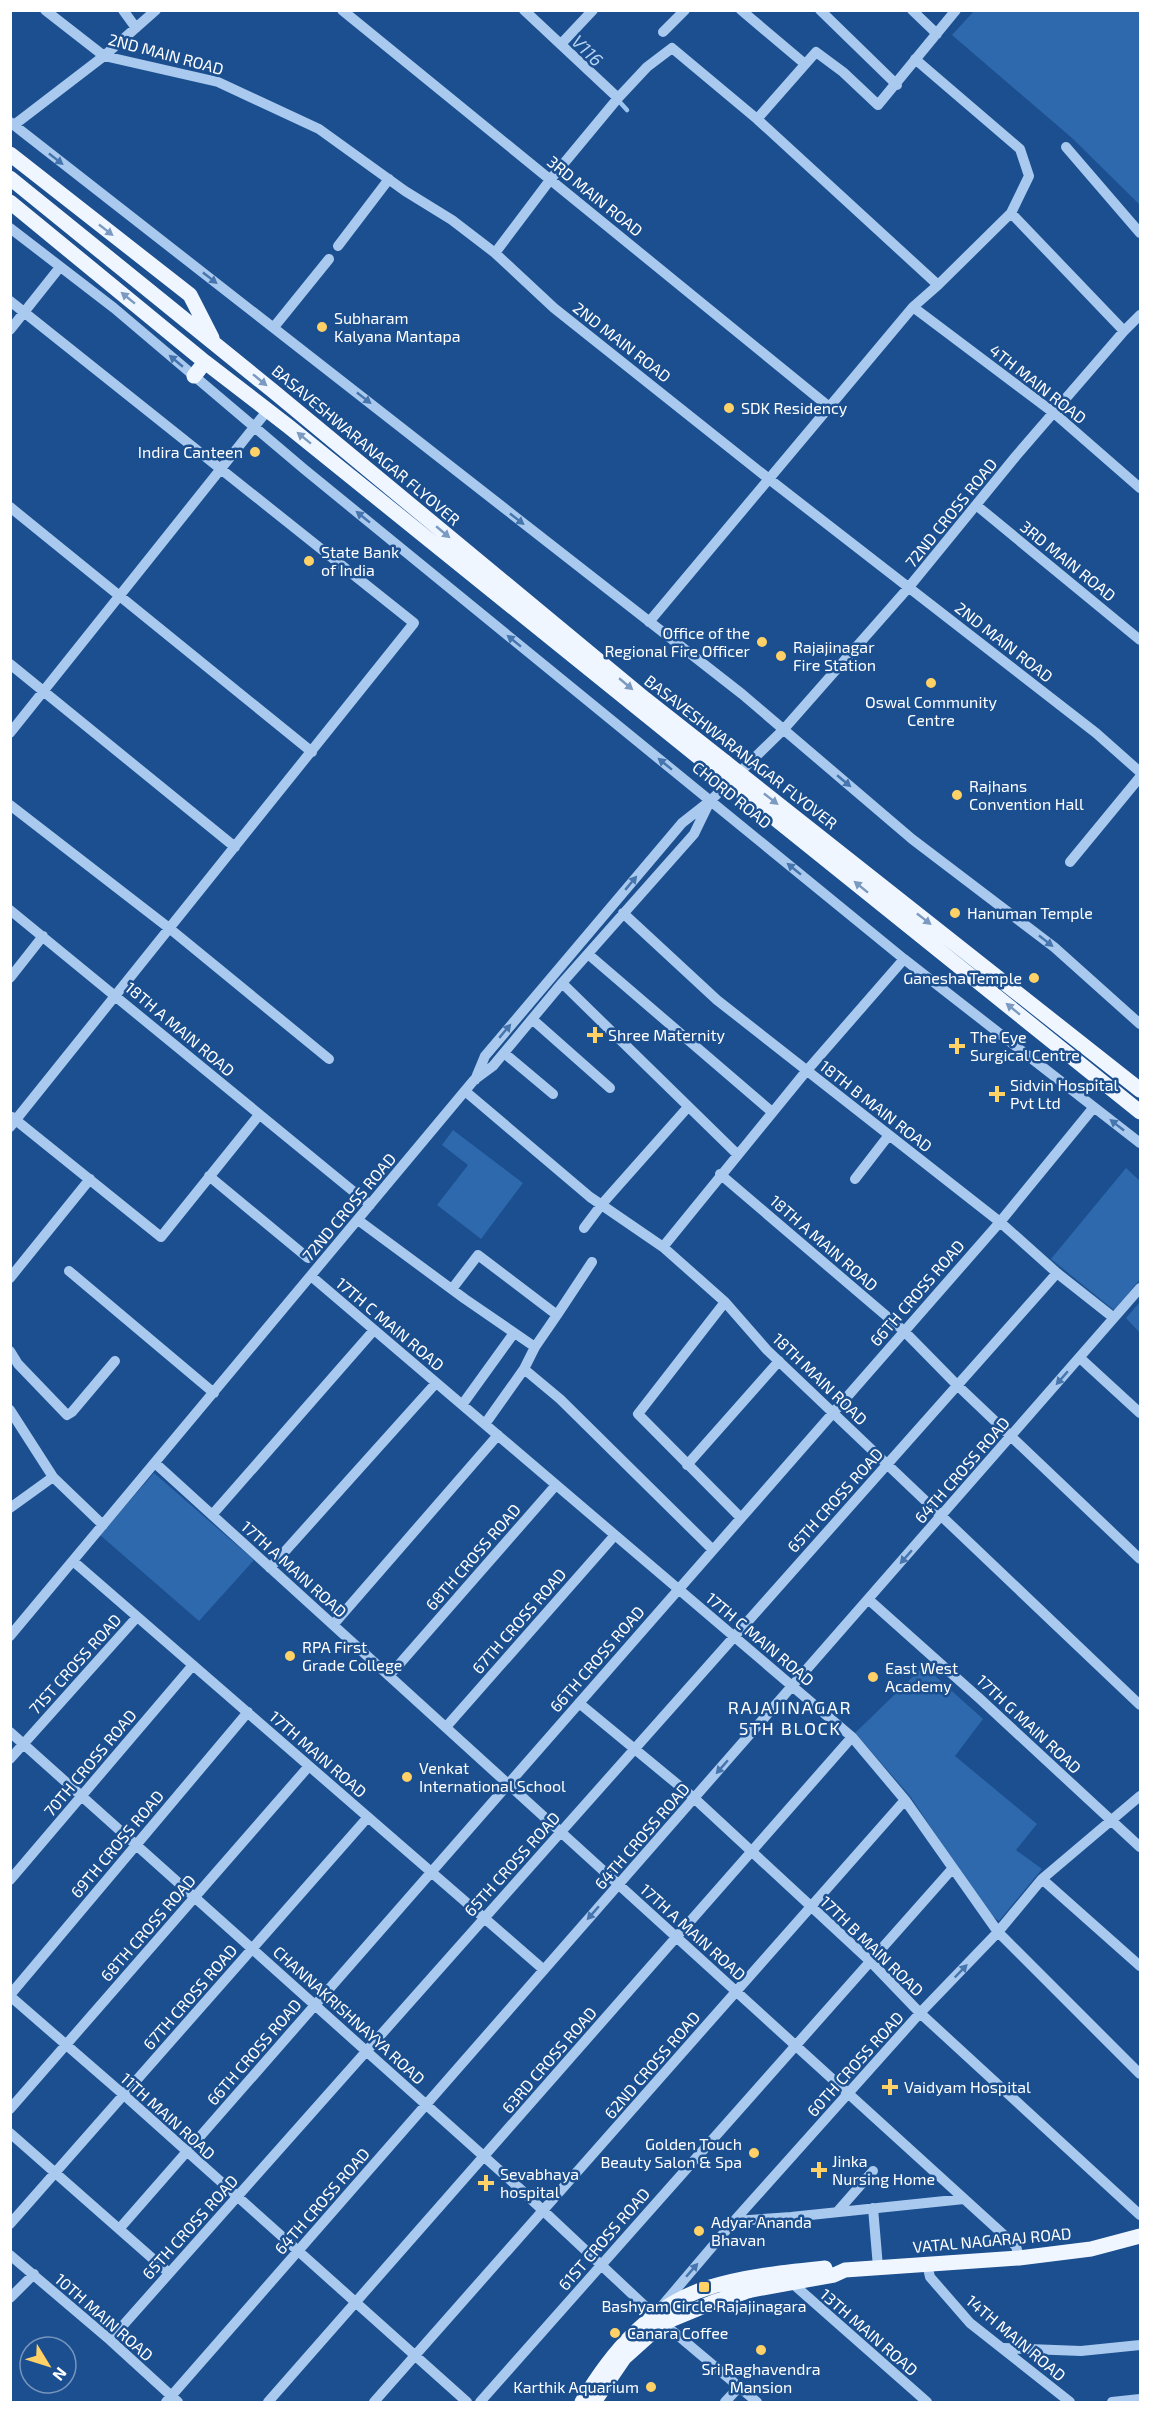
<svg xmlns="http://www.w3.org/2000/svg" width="1151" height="2413" font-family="'Exo 2',sans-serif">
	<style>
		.green { fill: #2e69ad }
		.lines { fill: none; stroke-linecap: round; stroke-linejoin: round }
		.stream { stroke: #9cc4f0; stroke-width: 4.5 }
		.minor { stroke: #a9c9ee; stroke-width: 10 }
		.major { stroke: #f0f6ff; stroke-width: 15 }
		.major-bridge { stroke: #f0f6ff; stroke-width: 15 }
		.oneway { fill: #4674ac }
		.oneway2 { fill: #7b9ac1 }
		.poi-dot { fill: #ffd166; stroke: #1b4f8f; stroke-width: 2 }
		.labels { text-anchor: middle; stroke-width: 5; stroke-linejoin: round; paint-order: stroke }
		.street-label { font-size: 16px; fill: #fff; stroke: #1b4f8f }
		.poi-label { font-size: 16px; fill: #fff; stroke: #1b4f8f; text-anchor: start }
		.water-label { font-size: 18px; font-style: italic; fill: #b5d3f5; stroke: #1b4f8f }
		.neighbourhood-label { font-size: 18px; letter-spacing: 1.5px; fill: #fff; stroke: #1b4f8f }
	</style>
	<rect width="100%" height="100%" fill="#1b4f8f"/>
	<!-- green -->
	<path class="green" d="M 974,11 L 1140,11 L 1140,205 L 1072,138 L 952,35 Z
		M 453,1130 L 523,1183 L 481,1239 L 437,1205 L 468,1165 L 442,1145 Z
		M 1126,1168 L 1140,1181 L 1140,1279 L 1115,1311 L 1051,1259 Z
		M 1140,1302 L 1140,1333 L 1126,1318 Z
		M 154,1473 L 254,1560 L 199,1621 L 100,1535 Z
		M 924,1666 L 983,1719 L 955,1756 L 1037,1824 L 1016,1850 L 1042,1869 L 999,1921 L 987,1912 L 910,1796 L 855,1733 Z"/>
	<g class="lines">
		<!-- stream -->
		<path class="stream" d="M 617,99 L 627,110"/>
		<!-- minor -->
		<path class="minor" d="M 45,10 L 104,56 L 218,82 L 319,129 L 405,191 L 452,220 L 495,253 L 554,308 L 769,479 L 1096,733 L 1140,772
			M 123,10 L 136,28
			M 342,10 L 828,406
			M 524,10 L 618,98 L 647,67 L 672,48 L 757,119 L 938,285 L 913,307 L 649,622
			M 741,10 L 805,64
			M 820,10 L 897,85
			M 912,10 L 937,34
			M 663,32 L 685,10
			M 561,44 L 593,10
			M 915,59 L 1020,149 L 1029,176 L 1011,213 L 938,285
			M 757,119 L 816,52 L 843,72 L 878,105 L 956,10
			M 10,122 L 742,694 L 912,839 L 1054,947 L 1140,1024
			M 14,125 L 104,56 L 156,10
			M 1066,147 L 1140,233
			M 1011,213 L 1124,331
			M 10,228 L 114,308 L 304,469 L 904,959 L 1140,1143
			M 338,246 L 389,179
			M 495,253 L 550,180 L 618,98
			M 10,301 L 414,623 L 10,1127
			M 913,307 L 1054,413 L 1140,488
			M 274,327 L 329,259
			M 10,330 L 60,267
			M 976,505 L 1140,640
			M 10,507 L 312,752
			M 10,664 L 235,847
			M 10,733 L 267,411
			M 10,805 L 169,928 L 329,1059
			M 1070,862 L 1140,777
			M 10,910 L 370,1205
			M 623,913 L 717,1000 L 1000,1222 L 1057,1273 L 1114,1318
			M 588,954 L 772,1112
			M 10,978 L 43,936
			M 562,983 L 737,1154
			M 532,1019 L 610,1088
			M 504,1053 L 553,1094
			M 475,1080 L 485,1056 L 682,823 L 710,801 L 784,729 L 909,587 L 1016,456 L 1124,331 L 1140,315
			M 465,1091 L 590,1197 L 663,1247 L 725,1302 L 767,1350 L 1140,1705
			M 12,1117 L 161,1237 L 259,1115
			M 720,1174 L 904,1331 L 957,1385 L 1140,1559
			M 209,1176 L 308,1258
			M 855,1179 L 889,1135
			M 358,1220 L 465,1299 L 535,1347 L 524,1369 L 485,1424
			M 584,1228 L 602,1204 L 688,1107
			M 663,1247 L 803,1075 L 904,959
			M 69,1271 L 214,1393
			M 311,1276 L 852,1737 L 905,1800 L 998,1932 L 1140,2074
			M 10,1278 L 90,1179
			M 452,1289 L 478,1255 L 557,1315 L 535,1347
			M 725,1302 L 638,1414 L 741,1518
			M 557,1315 L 592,1262
			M 10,1351 L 18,1364 L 67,1415 L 72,1412 L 115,1361
			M 1080,1358 L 1140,1413
			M 524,1369 L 560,1399 L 713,1550
			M 462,1405 L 514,1333
			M 10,1410 L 53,1477 L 103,1525
			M 155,1463 L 1016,2246 L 1019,2258
			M 687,1465 L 779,1361
			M 10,1508 L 53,1477
			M 212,1515 L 374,1330
			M 73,1561 L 544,1970
			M 270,1568 L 436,1383
			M 868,1599 L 979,1698 L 1140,1847
			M 333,1625 L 498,1435
			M 10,1636 L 474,1080 L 493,1066 L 562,983 L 694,834 L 710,801
			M 389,1676 L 556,1485
			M 579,1703 L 694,1798 L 870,1961 L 920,2013 L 1140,2215
			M 446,1727 L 615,1535
			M 10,1732 L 518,2187 L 663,2323 L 757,2402
			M 10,1759 L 137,1617
			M 1042,1879 L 1140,1966
			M 10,1880 L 193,1665
			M 10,1995 L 248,1712
			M 10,1996 L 124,2095 L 467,2402
			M 10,2109 L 309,1766
			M 10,2133 L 169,2273
			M 873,2208 L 878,2267
			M 837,2212 L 873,2171
			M 734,2221 L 791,2217 L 964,2199
			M 10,2224 L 368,1817
			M 120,2228 L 1000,1222 L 1094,1107
			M 10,2255 L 110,2340 L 178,2402
			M 927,2264 L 930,2277 L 970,2323 L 1070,2402
			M 792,2283 L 927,2402
			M 10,2298 L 34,2274
			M 661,2307 L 734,2221 L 920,2013 L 998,1932 L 1042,1879 L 1140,1796
			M 110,2340 L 1057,1273
			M 1004,2348 L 1081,2351 L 1140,2345
			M 166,2402 L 1140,1288
			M 268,2402 L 852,1737
			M 374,2402 L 905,1800
			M 480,2402 L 953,1868
			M 725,2402 L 739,2387
			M 1112,2402 L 1140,2399"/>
		<!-- major -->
		<path class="major" d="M 10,154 L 190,295 L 212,338
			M 10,178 L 273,391 L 645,699 L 725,762
			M 10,202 L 205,362 L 288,426 L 717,772
			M 194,376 L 205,362
			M 582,2402 C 611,2353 650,2306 707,2288 C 744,2276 786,2272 825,2268
			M 594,2402 L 624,2358 L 663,2323 L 714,2302 L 751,2290 L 834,2275 L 845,2270 L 1019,2258 L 1091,2249 L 1140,2236"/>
		<!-- major-bridge -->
		<path class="major-bridge" d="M 725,762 L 1140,1090
			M 717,772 L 1140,1112"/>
	</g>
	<!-- one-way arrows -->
	<defs><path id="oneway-solid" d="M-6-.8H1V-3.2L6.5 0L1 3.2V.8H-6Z" transform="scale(1.5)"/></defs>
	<g class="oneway">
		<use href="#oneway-solid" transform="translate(56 159) rotate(38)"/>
		<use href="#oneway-solid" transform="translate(210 278) rotate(38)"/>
		<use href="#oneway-solid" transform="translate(176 361) rotate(-140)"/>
		<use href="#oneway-solid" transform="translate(364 398) rotate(38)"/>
		<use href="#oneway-solid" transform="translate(363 517) rotate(-141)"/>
		<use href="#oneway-solid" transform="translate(517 519) rotate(38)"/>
		<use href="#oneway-solid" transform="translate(514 641) rotate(-141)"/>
		<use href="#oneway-solid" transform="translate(665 764) rotate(-141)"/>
		<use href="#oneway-solid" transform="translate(844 781) rotate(40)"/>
		<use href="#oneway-solid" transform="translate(794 869) rotate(-141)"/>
		<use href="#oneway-solid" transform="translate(631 883) rotate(-50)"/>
		<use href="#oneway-solid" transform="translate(1046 941) rotate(38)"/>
		<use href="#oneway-solid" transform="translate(505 1031) rotate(-50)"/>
		<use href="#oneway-solid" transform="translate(1117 1125) rotate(-142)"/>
		<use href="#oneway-solid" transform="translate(1062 1378) rotate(131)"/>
		<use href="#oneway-solid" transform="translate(906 1557) rotate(131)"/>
		<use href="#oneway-solid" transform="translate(722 1767) rotate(131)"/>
		<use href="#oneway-solid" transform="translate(593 1913) rotate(131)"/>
		<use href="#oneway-solid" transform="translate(961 1971) rotate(-46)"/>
		<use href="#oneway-solid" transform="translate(692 2270) rotate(-49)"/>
	</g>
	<g class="oneway2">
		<use href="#oneway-solid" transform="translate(106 230) rotate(38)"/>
		<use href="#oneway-solid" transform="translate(128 298) rotate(-141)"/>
		<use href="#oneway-solid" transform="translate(260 380) rotate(39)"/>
		<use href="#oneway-solid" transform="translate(304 438) rotate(-141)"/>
		<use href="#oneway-solid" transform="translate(443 532) rotate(40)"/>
		<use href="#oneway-solid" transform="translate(626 684) rotate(40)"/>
		<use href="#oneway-solid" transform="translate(771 799) rotate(38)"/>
		<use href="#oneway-solid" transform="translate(861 887) rotate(-141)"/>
		<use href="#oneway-solid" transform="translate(924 919) rotate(38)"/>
		<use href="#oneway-solid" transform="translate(1013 1009) rotate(-141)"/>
	</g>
	<!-- markers -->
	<g class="poi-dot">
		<circle cx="322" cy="327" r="6"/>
		<circle cx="729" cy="408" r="6"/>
		<circle cx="255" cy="452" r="6"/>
		<circle cx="309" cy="561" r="6"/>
		<circle cx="762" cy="642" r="6"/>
		<circle cx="781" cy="656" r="6"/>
		<circle cx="931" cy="683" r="6"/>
		<circle cx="957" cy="795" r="6"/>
		<circle cx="955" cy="913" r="6"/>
		<circle cx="1034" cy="978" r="6"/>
		<path d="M592 1026h6v6h6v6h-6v6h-6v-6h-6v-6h6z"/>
		<path d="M954 1037h6v6h6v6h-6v6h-6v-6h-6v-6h6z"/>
		<path d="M994 1085h6v6h6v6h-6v6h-6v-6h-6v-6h6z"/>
		<circle cx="290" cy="1656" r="6"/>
		<circle cx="873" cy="1677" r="6"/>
		<circle cx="407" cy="1777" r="6"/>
		<path d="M887 2078h6v6h6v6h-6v6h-6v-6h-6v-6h6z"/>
		<circle cx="754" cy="2153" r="6"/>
		<path d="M816 2161h6v6h6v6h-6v6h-6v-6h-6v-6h6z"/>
		<path d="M483 2174h6v6h6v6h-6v6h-6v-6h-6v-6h6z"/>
		<circle cx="699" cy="2231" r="6"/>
		<rect x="698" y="2281" width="12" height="12" rx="3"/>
		<circle cx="615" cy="2333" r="6"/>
		<circle cx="761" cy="2350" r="6"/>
		<circle cx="651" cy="2387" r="6"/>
	</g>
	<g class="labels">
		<!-- street labels -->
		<g class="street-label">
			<text transform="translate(166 54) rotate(15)" y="6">2ND MAIN ROAD</text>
			<text transform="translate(595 196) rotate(39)" y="6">3RD MAIN ROAD</text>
			<text transform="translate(622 342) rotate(38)" y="6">2ND MAIN ROAD</text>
			<text transform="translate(1038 384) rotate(38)" y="6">4TH MAIN ROAD</text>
			<text transform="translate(366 445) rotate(40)" y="6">BASAVESHWARANAGAR FLYOVER</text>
			<text transform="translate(951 513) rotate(-51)" y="6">72ND CROSS ROAD</text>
			<text transform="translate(1068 561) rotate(39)" y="6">3RD MAIN ROAD</text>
			<text transform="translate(1004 642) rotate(38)" y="6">2ND MAIN ROAD</text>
			<text transform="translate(741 752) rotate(38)" y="6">BASAVESHWARANAGAR FLYOVER</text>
			<text transform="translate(732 795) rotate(39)" y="6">CHORD ROAD</text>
			<text transform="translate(180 1029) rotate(40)" y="6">18TH A MAIN ROAD</text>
			<text transform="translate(876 1106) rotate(38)" y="6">18TH B MAIN ROAD</text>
			<text transform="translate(349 1207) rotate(-50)" y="6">72ND CROSS ROAD</text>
			<text transform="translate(824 1243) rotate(41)" y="6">18TH A MAIN ROAD</text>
			<text transform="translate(917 1293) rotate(-49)" y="6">66TH CROSS ROAD</text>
			<text transform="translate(390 1324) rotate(40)" y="6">17TH C MAIN ROAD</text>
			<text transform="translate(820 1379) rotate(44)" y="6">18TH MAIN ROAD</text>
			<text transform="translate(962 1470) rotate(-49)" y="6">64TH CROSS ROAD</text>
			<text transform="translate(835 1500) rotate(-48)" y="6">65TH CROSS ROAD</text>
			<text transform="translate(473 1557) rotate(-49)" y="6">68TH CROSS ROAD</text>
			<text transform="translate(294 1569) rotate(42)" y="6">17TH A MAIN ROAD</text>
			<text transform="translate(519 1621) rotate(-49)" y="6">67TH CROSS ROAD</text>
			<text transform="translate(760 1639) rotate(40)" y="6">17TH C MAIN ROAD</text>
			<text transform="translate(597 1659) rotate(-49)" y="6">66TH CROSS ROAD</text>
			<text transform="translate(75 1664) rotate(-48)" y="6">71ST CROSS ROAD</text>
			<text transform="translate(1029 1724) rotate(43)" y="6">17TH G MAIN ROAD</text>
			<text transform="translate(318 1754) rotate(41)" y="6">17TH MAIN ROAD</text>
			<text transform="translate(90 1763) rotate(-50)" y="6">70TH CROSS ROAD</text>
			<text transform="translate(642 1836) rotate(-49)" y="6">64TH CROSS ROAD</text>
			<text transform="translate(117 1844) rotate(-50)" y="6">69TH CROSS ROAD</text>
			<text transform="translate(512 1864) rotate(-48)" y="6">65TH CROSS ROAD</text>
			<text transform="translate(148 1928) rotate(-49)" y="6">68TH CROSS ROAD</text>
			<text transform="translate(693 1932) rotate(42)" y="6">17TH A MAIN ROAD</text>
			<text transform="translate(872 1946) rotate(44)" y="6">17TH B MAIN ROAD</text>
			<text transform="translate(190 1997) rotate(-49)" y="6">67TH CROSS ROAD</text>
			<text transform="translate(349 2015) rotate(42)" y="6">CHANNAKRISHNAYYA ROAD</text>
			<text transform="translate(254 2052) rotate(-49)" y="6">66TH CROSS ROAD</text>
			<text transform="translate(549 2060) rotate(-49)" y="6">63RD CROSS ROAD</text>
			<text transform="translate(855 2064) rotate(-48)" y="6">60TH CROSS ROAD</text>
			<text transform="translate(652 2065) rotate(-49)" y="6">62ND CROSS ROAD</text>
			<text transform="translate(168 2116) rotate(42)" y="6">11TH MAIN ROAD</text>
			<text transform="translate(322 2201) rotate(-49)" y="6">64TH CROSS ROAD</text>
			<text transform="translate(190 2227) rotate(-48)" y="6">65TH CROSS ROAD</text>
			<text transform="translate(604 2239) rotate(-49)" y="6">61ST CROSS ROAD</text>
			<text transform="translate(992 2240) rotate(-5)" y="6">VATAL NAGARAJ ROAD</text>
			<text transform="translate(104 2317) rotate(41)" y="6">10TH MAIN ROAD</text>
			<text transform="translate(869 2332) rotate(41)" y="6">13TH MAIN ROAD</text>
			<text transform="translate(1016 2338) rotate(40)" y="6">14TH MAIN ROAD</text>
		</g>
		<!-- poi labels -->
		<g class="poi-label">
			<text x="334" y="324">Subharam<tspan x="334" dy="18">Kalyana Mantapa</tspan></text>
			<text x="741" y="414">SDK Residency</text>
			<text x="243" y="458" text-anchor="end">Indira Canteen</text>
			<text x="321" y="558">State Bank<tspan x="321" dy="18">of India</tspan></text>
			<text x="750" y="639" text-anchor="end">Office of the<tspan x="750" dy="18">Regional Fire Officer</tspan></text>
			<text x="793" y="653">Rajajinagar<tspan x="793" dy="18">Fire Station</tspan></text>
			<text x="931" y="708" text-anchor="middle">Oswal Community<tspan x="931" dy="18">Centre</tspan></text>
			<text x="969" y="792">Rajhans<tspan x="969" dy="18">Convention Hall</tspan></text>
			<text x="967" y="919">Hanuman Temple</text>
			<text x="1022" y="984" text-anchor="end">Ganesha Temple</text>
			<text x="608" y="1041">Shree Maternity</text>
			<text x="970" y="1043">The Eye<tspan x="970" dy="18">Surgical Centre</tspan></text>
			<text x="1010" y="1091">Sidvin Hospital<tspan x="1010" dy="18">Pvt Ltd</tspan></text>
			<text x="302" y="1653">RPA First<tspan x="302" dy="18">Grade College</tspan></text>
			<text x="885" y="1674">East West<tspan x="885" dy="18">Academy</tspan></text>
			<text x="419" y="1774">Venkat<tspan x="419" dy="18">International School</tspan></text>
			<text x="904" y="2093">Vaidyam Hospital</text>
			<text x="742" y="2150" text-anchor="end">Golden Touch<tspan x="742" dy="18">Beauty Salon &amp; Spa</tspan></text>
			<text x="832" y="2167">Jinka<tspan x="832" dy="18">Nursing Home</tspan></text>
			<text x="500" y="2180">Sevabhaya<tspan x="500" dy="18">hospital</tspan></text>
			<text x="711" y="2228">Adyar Ananda<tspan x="711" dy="18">Bhavan</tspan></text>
			<text x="704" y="2312" text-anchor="middle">Bashyam Circle Rajajinagara</text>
			<text x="627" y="2339">Canara Coffee</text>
			<text x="761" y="2375" text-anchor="middle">Sri Raghavendra<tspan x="761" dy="18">Mansion</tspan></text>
			<text x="639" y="2393" text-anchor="end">Karthik Aquarium</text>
		</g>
		<!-- water labels -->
		<g class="water-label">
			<text transform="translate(587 51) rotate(45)" y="6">V116</text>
		</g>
		<!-- neighbourhood labels -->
		<g class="neighbourhood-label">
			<text x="790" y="1714">RAJAJINAGAR<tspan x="790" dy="21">5TH BLOCK</tspan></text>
		</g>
	</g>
	<!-- border -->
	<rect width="1151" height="2413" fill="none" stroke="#ffffff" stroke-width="24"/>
	<!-- north arrow -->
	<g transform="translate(48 2365) rotate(128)"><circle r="28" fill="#1b4f8f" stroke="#7695bc" stroke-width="1.5"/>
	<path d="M0-4.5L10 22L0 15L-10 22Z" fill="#ffd166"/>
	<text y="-9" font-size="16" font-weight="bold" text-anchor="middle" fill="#ffffff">N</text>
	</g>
</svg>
